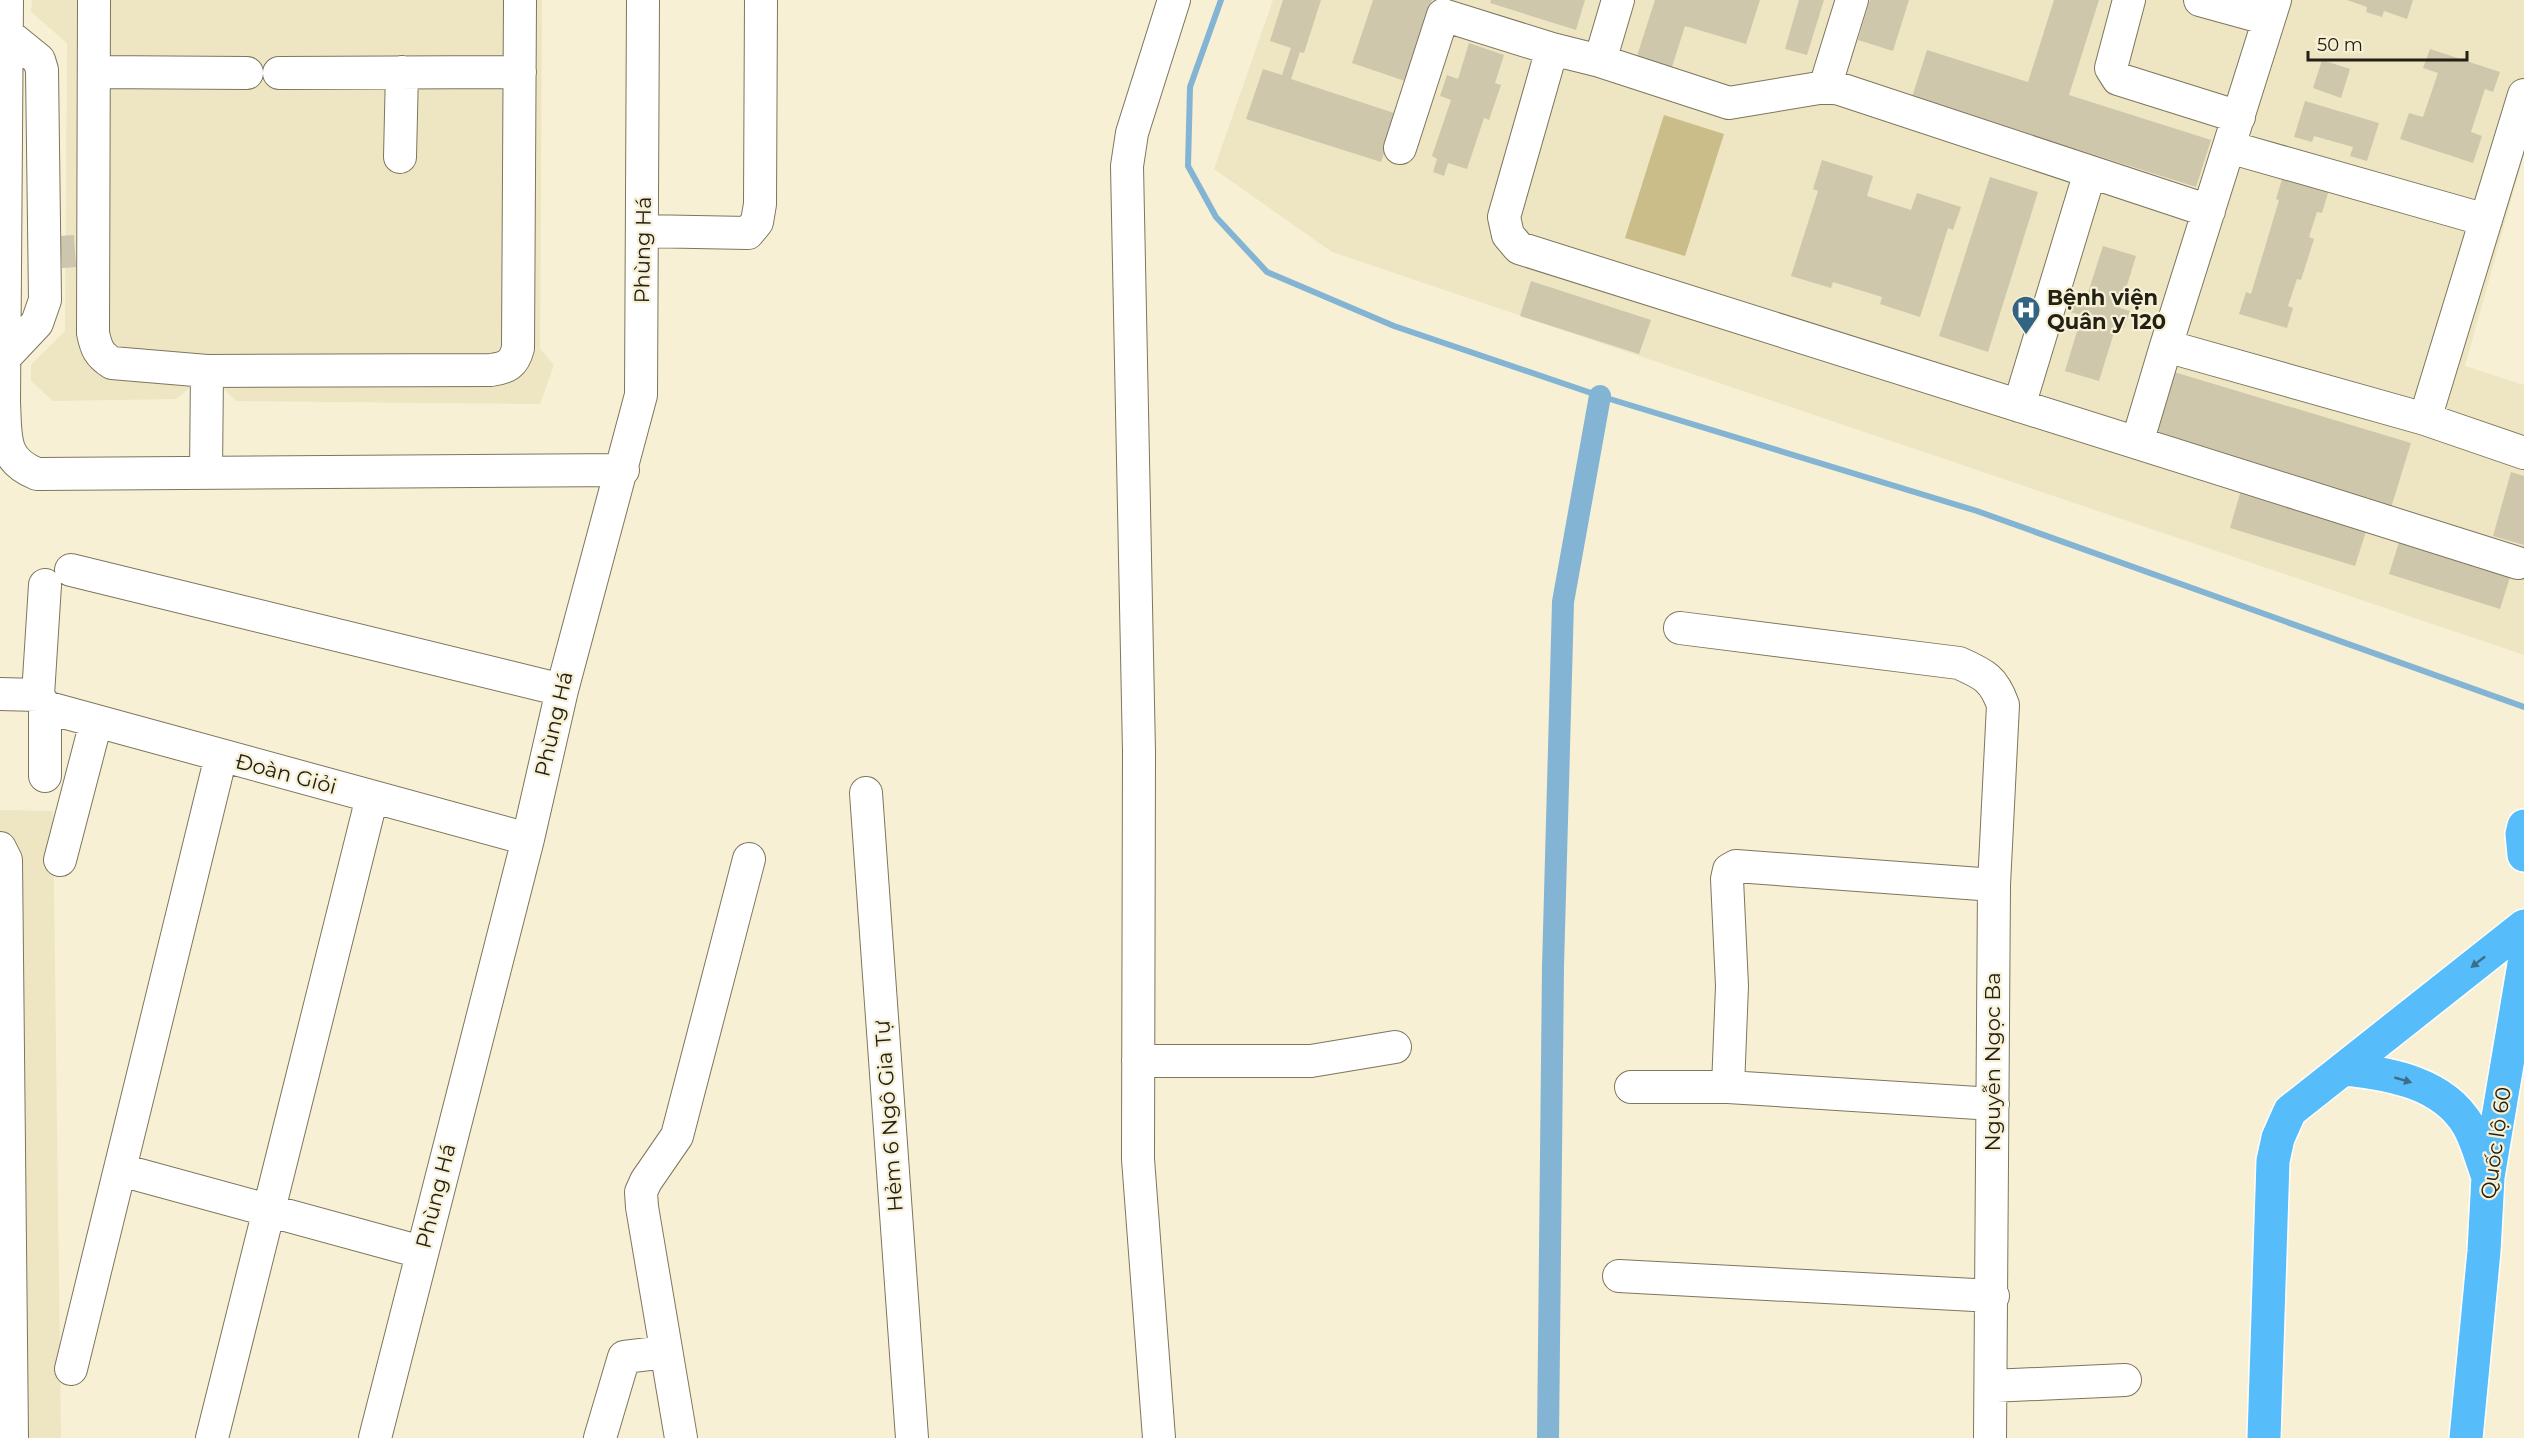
<svg xmlns="http://www.w3.org/2000/svg" width="2524" height="1438" font-family="Montserrat,sans-serif">
	<style>
		.built { fill: #eee5c2 }
		.green { fill: #cabd8a }
		.lines { fill: none; stroke-linecap: round; stroke-linejoin: round }
		.stream { stroke: #83b4d4; stroke-width: 6 }
		.canal { stroke: #83b4d4; stroke-width: 22 }
		.building { fill: #cec7ac }
		.minor-tunnel { stroke: #cdc6ae; stroke-width: 32; stroke-dasharray: 32 16; stroke-linecap: butt }
		.minor-casing { stroke: #7c765d; stroke-width: 34 }
		.highway-casing { stroke: #fff; stroke-width: 36 }
		.minor { stroke: #fff; stroke-width: 32 }
		.highway { stroke: #56bdfa; stroke-width: 33 }
		.oneway { fill: #3c6e88 }
		.labels { text-anchor: middle; stroke-width: 4.5; stroke-linejoin: round; paint-order: stroke }
		.street-label { font-size: 21px; fill: #232016; stroke: #f7f0d4 }
		.poi-label { font-size: 21px; font-weight: bold; fill: #232016; stroke: #f7f0d4; text-anchor: start }
	</style>
	<rect width="100%" height="100%" fill="#f7f0d4"/>
	<!-- built -->
	<path class="built" d="M 32,0 L 542,0 L 540,349 L 554,365 L 540,404 L 236,401 L 220,385 L 195,384 L 176,399 L 53,401 L 31,381 L 31,365 L 65,331 L 67,43 L 31,12 Z
		M 1273,0 L 2524,0 L 2524,154 L 2465,366 L 2524,385 L 2524,655 L 1332,252 L 1214,169 Z
		M 0,810 L 53,811 L 61,1438 L 0,1438 Z"/>
	<!-- green -->
	<path class="green" d="M 1664,115 L 1724,134 L 1685,256 L 1625,238 Z"/>
	<g class="lines">
		<!-- stream -->
		<path class="stream" d="M 1221,0 L 1190,87 L 1188,166 L 1216,217 L 1267,272 L 1394,326 L 1600,396 L 1977,511 L 2524,707"/>
		<!-- canal -->
		<path class="canal" d="M 1548,1438 L 1553,967 L 1563,602 L 1600,396"/>
	</g>
	<!-- building -->
	<path class="building" d="M 1283,0 L 1321,0 L 1304,53 L 1300,52 L 1291,79 L 1397,114 L 1381,162 L 1246,119 L 1263,69 L 1282,75 L 1291,48 L 1270,41 Z
		M 1373,0 L 1432,0 L 1405,81 L 1352,63 Z
		M 1491,0 L 1585,0 L 1576,30 L 1490,3 Z
		M 1655,0 L 1760,0 L 1746,44 L 1685,26 L 1672,67 L 1637,56 Z
		M 1799,0 L 1824,0 L 1807,55 L 1785,49 Z
		M 1870,0 L 1909,0 L 1893,51 L 1858,40 Z
		M 2054,0 L 2099,0 L 2069,95 L 2211,140 L 2196,187 L 1912,97 L 1927,50 L 2028,82 Z
		M 2347,0 L 2413,0 L 2407,19 L 2384,11 L 2382,17 L 2366,12 L 2367,7 Z
		M 1469,43 L 1504,55 L 1495,83 L 1501,85 L 1489,120 L 1484,118 L 1467,169 L 1448,163 L 1444,176 L 1433,172 L 1437,159 L 1432,156 L 1451,100 L 1440,96 L 1447,75 L 1458,79 Z
		M 2430,49 L 2500,72 L 2493,92 L 2485,89 L 2471,132 L 2482,136 L 2473,163 L 2400,139 L 2409,113 L 2423,117 L 2438,73 L 2423,68 Z
		M 2322,60 L 2350,69 L 2341,98 L 2313,88 Z
		M 2305,101 L 2379,123 L 2367,161 L 2350,156 L 2353,147 L 2314,136 L 2312,142 L 2294,137 Z
		M 1822,160 L 1873,176 L 1867,196 L 1911,210 L 1917,193 L 1961,207 L 1953,230 L 1948,228 L 1920,317 L 1880,304 L 1882,297 L 1833,282 L 1831,288 L 1791,276 L 1818,191 L 1813,189 Z
		M 2283,176 L 2329,190 L 2322,213 L 2317,212 L 2309,237 L 2314,239 L 2301,280 L 2297,279 L 2288,306 L 2293,308 L 2287,328 L 2239,314 L 2246,292 L 2251,294 L 2279,200 L 2276,199 Z
		M 1990,177 L 2038,192 L 1988,352 L 1939,336 Z
		M 2103,246 L 2136,256 L 2120,308 L 2130,311 L 2124,328 L 2116,326 L 2099,381 L 2065,371 L 2082,315 L 2070,312 L 2075,296 L 2086,299 Z
		M 1531,281 L 1651,320 L 1639,354 L 1520,316 Z
		M 2174,372 L 2411,443 L 2391,508 L 2166,440 L 2157,429 Z
		M 2511,472 L 2524,476 L 2524,545 L 2493,536 Z
		M 2241,490 L 2367,528 L 2355,566 L 2230,528 Z
		M 2399,542 L 2510,577 L 2500,609 L 2389,574 Z"/>
	<g class="lines">
		<!-- minor-tunnel -->
		<path class="minor-tunnel" d="M 61,252 L 75,251"/>
		<!-- minor casing -->
		<g class="minor-casing">
			<path id="minor" d="M 7,0 L 4,402 C 6,436 1,460 37,474 L 623,470
				M 94,0 L 93,333 C 96,348 99,355 112,363 L 207,371
				M 2129,0 L 2111,68 L 2118,79 L 2239,117
				M 2200,0 L 2269,19
				M 2275,0 L 2166,346 L 2425,419 L 2524,453
				M 1552,49 L 1504,217 L 1508,235 L 1519,248 L 2518,563
				M 1600,61 L 1618,0
				M 94,72 L 247,73
				M 279,73 L 520,72
				M 1825,87 L 1852,0
				M 2229,147 L 2486,220
				M 1400,148 L 1443,15 L 1552,49 L 1600,61 L 1729,103 L 1825,87 L 1840,89 L 2209,211
				M 400,157 L 402,72
				M 643,231 L 748,233 L 757,222 L 760,204 L 761,0
				M 5,357 L 37,323 L 45,300 L 42,70 L 39,60 L 7,34
				M 2019,406 L 2090,172
				M 2425,419 L 2524,95
				M 2137,443 L 2166,346
				M 206,472 L 207,371 L 491,370 C 507,368 514,364 518,348 L 520,0
				M 71,570 L 562,690
				M 1680,628 L 1959,663 C 1984,674 1994,679 2003,705 L 1994,885 L 1990,1438
				M 0,694 L 38,695
				M 45,707 L 528,839
				M 45,776 L 45,707 L 38,695 L 45,585
				M 866,793 L 912,1438
				M 0,848 L 6,860 L 12,1438
				M 60,860 L 96,722
				M 1138,1061 L 1311,1061 L 1395,1047
				M 1631,1087 L 1728,1087 L 1993,1104
				M 1728,1087 L 1732,986 L 1727,879 L 1729,870 L 1736,866 L 1994,885
				M 121,1170 L 421,1252
				M 1619,1276 L 1993,1296
				M 71,1369 L 221,756
				M 1991,1386 L 2125,1380
				M 212,1438 L 372,797
				M 375,1438 L 528,839 L 562,690 L 641,395 L 643,0
				M 600,1438 L 624,1357 L 666,1352
				M 681,1438 L 642,1207 L 641,1192 L 646,1181 L 677,1136 L 749,859
				M 1159,1438 L 1138,1159 L 1139,752 L 1127,166 L 1132,133 L 1174,0"/>
		</g>
		<!-- highway casing -->
		<g class="highway-casing">
			<path id="highway" d="M 2524,826 L 2522,834 L 2524,855
				M 2346,1069 C 2391,1074 2443,1083 2468,1125 C 2477,1141 2482,1161 2488,1177
				M 2264,1438 L 2273,1161 L 2278,1138 L 2290,1111 L 2524,926
				M 2466,1438 L 2484,1251 L 2488,1177 L 2524,964"/>
		</g>
		<!-- minor -->
		<use href="#minor" class="minor"/>
		<!-- highway -->
		<use href="#highway" class="highway"/>
	</g>
	<!-- one-way arrows -->
	<defs><path id="oneway-solid" d="M-6-.8H1V-3.2L6.5 0L1 3.2V.8H-6Z" transform="scale(1.5)"/></defs>
	<g class="oneway">
		<use href="#oneway-solid" transform="translate(2478 962) rotate(142)"/>
		<use href="#oneway-solid" transform="translate(2403 1080) rotate(16)"/>
	</g>
	<!-- icons -->
	<defs>
		<g id="hospital-pin" transform="scale(1.5)"><path d="M0 17L-7.5 6A9.5 9.5 0 1 1 7.5 6Z" fill="#336483" stroke="#f7f0d4"/><path d="M-5-5h3v3.5h4V-5h3V5h-3V1.5h-4V5h-3Z" fill="#fff"/></g>
	</defs>
	<g fill-rule="evenodd">
		<use href="#hospital-pin" x="2026" y="310"/>
	</g>
	<g class="labels">
		<!-- street labels -->
		<g class="street-label">
			<text transform="translate(643 250) rotate(-89)" y="7">Phùng Há</text>
			<text transform="translate(554 724) rotate(-77)" y="7">Phùng Há</text>
			<text transform="translate(286 774) rotate(15)" y="7">Đoàn Giỏi</text>
			<text transform="translate(1993 1062) rotate(-90)" y="7">Nguyễn Ngọc Ba</text>
			<text transform="translate(889 1116) rotate(-94)" y="7">Hẻm 6 Ngô Gia Tự</text>
			<text transform="translate(2496 1143) rotate(-82)" y="7">Quốc lộ 60</text>
			<text transform="translate(436 1196) rotate(-76)" y="7">Phùng Há</text>
		</g>
		<!-- poi labels -->
		<g class="poi-label">
			<text x="2047" y="305">Bệnh viện<tspan x="2047" dy="24">Quân y 120</tspan></text>
		</g>
	</g>
	<!-- scale -->
	<path d="M2308 51v9h159v-9" fill="none" stroke="#232016" stroke-width="3"/>
	<text x="2317" y="51" font-size="18" fill="#232016" stroke="#f7f0d4" stroke-width="4.5" paint-order="stroke">50 m</text>
</svg>
